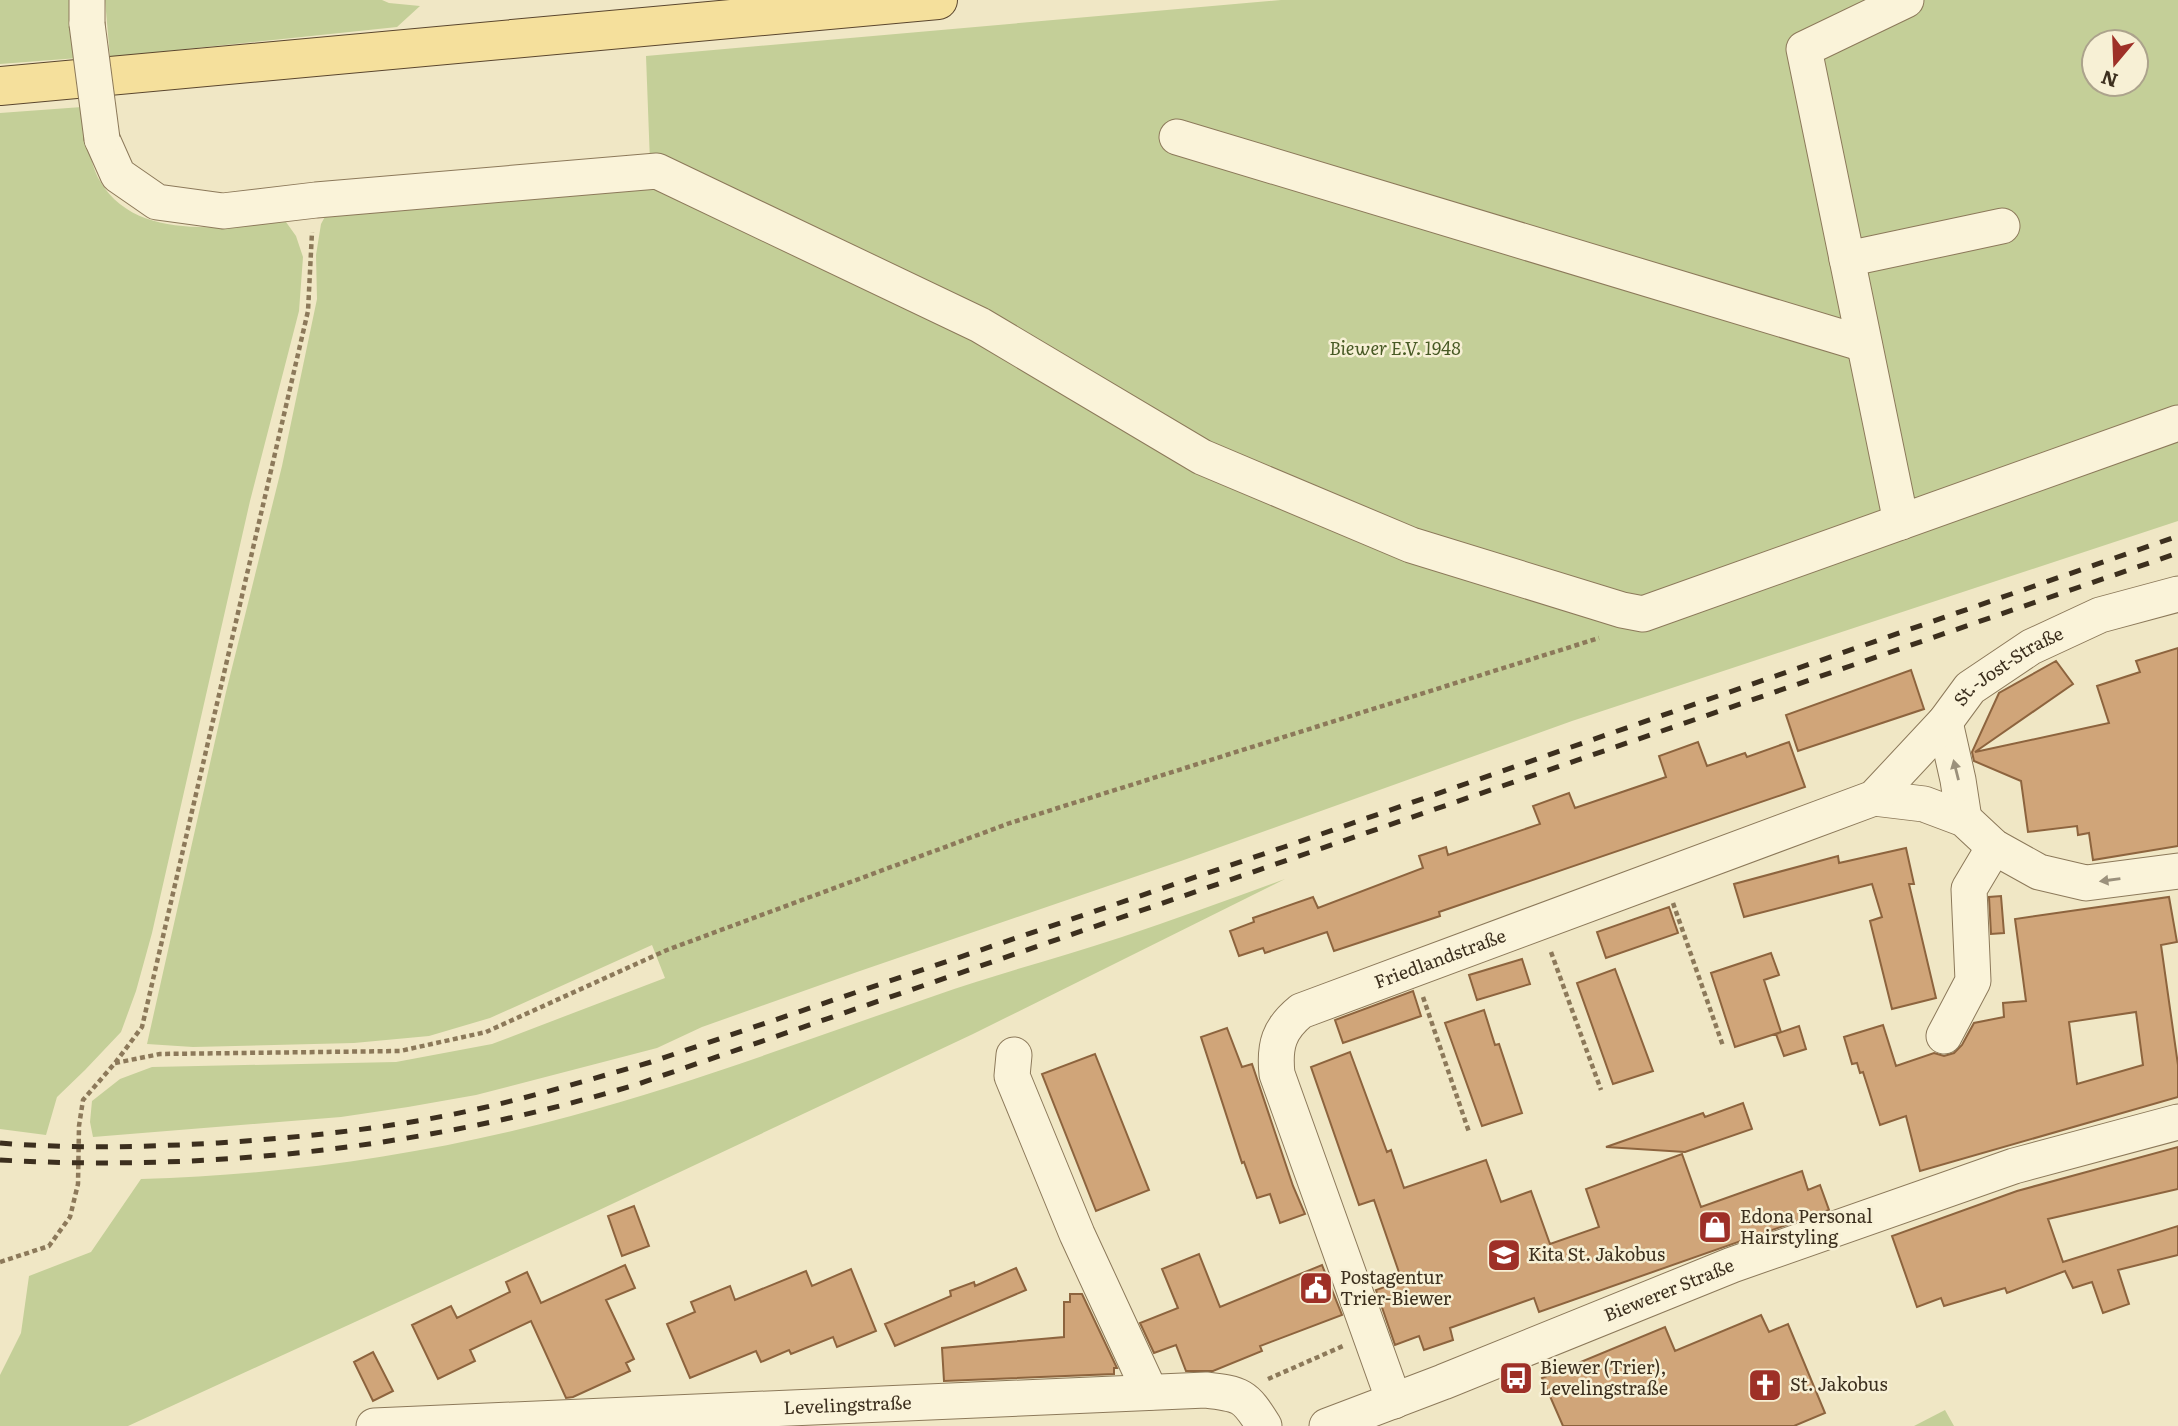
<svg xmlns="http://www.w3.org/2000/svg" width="2178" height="1426" font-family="Literata,serif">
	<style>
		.green { fill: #c4cf98; fill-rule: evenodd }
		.building { fill: #d0a579; stroke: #8d643e; stroke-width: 2; fill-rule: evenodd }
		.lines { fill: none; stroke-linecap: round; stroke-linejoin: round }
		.minor-casing { stroke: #8c795a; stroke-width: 37 }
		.major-casing { stroke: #5a462e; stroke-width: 40 }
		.path { stroke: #8c795a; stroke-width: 4.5; stroke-dasharray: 5 3.5; stroke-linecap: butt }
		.minor { stroke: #faf3d9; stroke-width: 35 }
		.major { stroke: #f5e09c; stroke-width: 38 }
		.rail { stroke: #3c2f1e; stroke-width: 5; stroke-dasharray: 12 12; stroke-linecap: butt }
		.minor-bridge-casing { stroke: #8c795a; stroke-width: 37; stroke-linecap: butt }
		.minor-bridge { stroke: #faf3d9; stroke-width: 35 }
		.oneway { fill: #9b917c }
		.labels { text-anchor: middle; stroke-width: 5; stroke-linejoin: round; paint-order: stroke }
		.park-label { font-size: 18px; font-style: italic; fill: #475924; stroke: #f7f0d5 }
		.street-label { font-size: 18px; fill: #3c2f1e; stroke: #f7f0d5 }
		.poi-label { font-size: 18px; fill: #3c2f1e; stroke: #f7f0d5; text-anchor: start }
	</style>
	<rect width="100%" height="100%" fill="#f0e7c5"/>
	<!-- green -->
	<path class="green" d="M 0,0 L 70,0 L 78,58 L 0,64 Z
		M 105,0 L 382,0 L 389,3 L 420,6 L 397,27 L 110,57 Z
		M 1281,0 L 2178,0 L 2178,521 L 1572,721 L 1181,861 L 857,972 L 702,1027 L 657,1048 L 476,1095 L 408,1107 L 341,1117 L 93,1137 L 90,1122 L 92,1101 L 120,1079 L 152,1067 L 396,1062 L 492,1044 L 665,978 L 652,945 L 490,1018 L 429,1036 L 354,1043 L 193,1047 L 147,1044 L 226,692 L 282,466 L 317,299 L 316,255 L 321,224 L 328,211 L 429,201 L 651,189 L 646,56 ZM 2094,42 L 2136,42 L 2136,84 L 2094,84 Z
		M 82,107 C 87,130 88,161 100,181 C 136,243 227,226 286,222 L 296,236 L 303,257 L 299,311 L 250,501 L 152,933 L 136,991 L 121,1032 L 85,1070 L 57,1097 L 46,1135 L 0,1129 L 0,113 Z
		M 1285,879 L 973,1034 L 595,1212 L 128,1426 L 0,1426 L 0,1375 L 21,1333 L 29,1276 L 91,1252 L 141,1179 C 286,1175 431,1154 571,1116 C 694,1083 814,1037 934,996 C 996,974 1059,958 1122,937 C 1176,919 1230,899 1285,879 Z
		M 1945,1410 L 1954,1426 L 1914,1426 Z"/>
	<!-- building -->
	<path class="building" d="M 2178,648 L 2178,846 L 2093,860 L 2089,833 L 2078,835 L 2077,826 L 2028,832 L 2021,781 L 1974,761 L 1972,752 L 1999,693 L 2056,661 L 2073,684 L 1975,752 L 2109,723 L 2097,686 L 2140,672 L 2136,661 Z
		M 1911,670 L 1924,709 L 1798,751 L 1786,715 Z
		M 1698,742 L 1707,766 L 1745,753 L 1747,757 L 1789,742 L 1805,787 L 1439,912 L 1440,916 L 1334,951 L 1327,932 L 1265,953 L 1263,948 L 1239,956 L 1230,931 L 1254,922 L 1253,918 L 1313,897 L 1318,908 L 1423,868 L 1419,856 L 1446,847 L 1448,855 L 1540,824 L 1533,806 L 1569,793 L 1575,808 L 1666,777 L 1659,756 Z
		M 1906,848 L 1914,884 L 1909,884 L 1936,998 L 1892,1009 L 1870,921 L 1882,917 L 1872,884 L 1744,917 L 1734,884 L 1838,856 L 1839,863 Z
		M 2001,896 L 2004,933 L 1991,934 L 1989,897 Z
		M 2169,897 L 2177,942 L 2161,945 L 2178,1065 L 2178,1097 L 1920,1171 L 1906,1116 L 1880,1125 L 1863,1072 L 1860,1073 L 1857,1063 L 1852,1064 L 1844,1037 L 1883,1025 L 1896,1066 L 1934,1053 L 1944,1056 L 1954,1053 L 1962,1045 L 1974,1023 L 2004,1017 L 2003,1003 L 2026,1001 L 2015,919 ZM 2136,1012 L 2143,1065 L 2077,1084 L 2069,1022 Z
		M 1669,907 L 1678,933 L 1606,958 L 1597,932 Z
		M 1771,953 L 1779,975 L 1764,980 L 1781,1032 L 1735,1047 L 1711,973 Z
		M 1522,959 L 1530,984 L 1477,1000 L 1469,975 Z
		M 1615,969 L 1653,1071 L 1613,1084 L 1577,983 Z
		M 1413,991 L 1421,1016 L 1343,1043 L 1335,1020 Z
		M 1484,1010 L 1495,1045 L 1499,1044 L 1522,1113 L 1482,1126 L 1445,1023 Z
		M 1799,1026 L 1806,1049 L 1784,1056 L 1776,1034 Z
		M 1227,1028 L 1242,1067 L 1252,1064 L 1293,1186 L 1305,1214 L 1280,1223 L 1270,1194 L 1257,1198 L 1244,1162 L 1242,1163 L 1201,1037 Z
		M 1350,1052 L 1387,1152 L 1391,1150 L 1404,1188 L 1486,1160 L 1501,1202 L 1531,1191 L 1550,1244 L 1599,1227 L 1586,1189 L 1682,1154 L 1701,1207 L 1802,1171 L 1808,1190 L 1820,1185 L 1829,1210 L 1539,1312 L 1534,1298 L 1450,1328 L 1453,1340 L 1424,1350 L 1419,1336 L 1395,1345 L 1376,1290 L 1402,1281 L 1374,1200 L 1359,1205 L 1311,1067 Z
		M 1095,1054 L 1149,1190 L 1096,1211 L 1042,1074 Z
		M 1743,1103 L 1752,1129 L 1685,1152 L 1606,1147 L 1703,1113 L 1705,1117 Z
		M 2178,1147 L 2178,1189 L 2048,1219 L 2063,1262 L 2178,1226 L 2178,1255 L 2118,1270 L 2129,1304 L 2103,1313 L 2092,1282 L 2073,1288 L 2065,1271 L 2007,1293 L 2005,1288 L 1944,1306 L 1941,1298 L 1917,1307 L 1892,1236 L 2017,1191 Z
		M 634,1206 L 649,1246 L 622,1256 L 608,1216 Z
		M 1199,1254 L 1220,1307 L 1322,1265 L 1342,1315 L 1260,1346 L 1262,1351 L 1213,1371 L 1186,1371 L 1176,1345 L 1154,1353 L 1140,1323 L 1178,1308 L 1162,1269 Z
		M 625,1265 L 635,1288 L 606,1300 L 634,1359 L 626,1363 L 630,1371 L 573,1397 L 566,1398 L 531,1321 L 470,1350 L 475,1361 L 438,1379 L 412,1325 L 451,1306 L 457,1318 L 510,1292 L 506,1282 L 527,1272 L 541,1303 Z
		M 1016,1268 L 1026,1290 L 895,1346 L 885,1324 L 951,1296 L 950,1291 L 974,1282 L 975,1286 Z
		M 851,1269 L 876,1331 L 837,1347 L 833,1337 L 791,1354 L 789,1350 L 761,1362 L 756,1351 L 690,1378 L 667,1324 L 695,1312 L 691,1302 L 730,1286 L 735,1300 L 806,1271 L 812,1286 Z
		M 1070,1294 L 1082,1294 L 1117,1368 L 1114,1368 L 1114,1374 L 944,1381 L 942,1348 L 1064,1337 L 1064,1302 L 1070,1302 Z
		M 1761,1315 L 1769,1332 L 1788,1324 L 1825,1413 L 1794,1426 L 1563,1426 L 1542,1378 L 1665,1327 L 1675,1351 Z
		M 373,1352 L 393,1391 L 373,1401 L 354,1362 Z"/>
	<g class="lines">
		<!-- minor casing -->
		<g class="minor-casing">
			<g id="minor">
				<path d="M 87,0 L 87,24"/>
				<path d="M 1177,137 L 1864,344"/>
				<path d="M 102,139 L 118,175 L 157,202 L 223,211 L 316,200 L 657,171 L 980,325 L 1202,457 L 1411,545 L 1622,610 L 1643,614 L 2178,423"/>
				<path d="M 1847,259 L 2002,226"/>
				<path d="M 1901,522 L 1804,49 L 1906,0"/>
				<path d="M 1945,722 L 1958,780 L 1964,819"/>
				<path d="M 1874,798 L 1924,804 L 1964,819 L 1994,847 L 2039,872 L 2086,883 L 2178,871"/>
				<path d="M 1944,1036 L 1973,981 L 1969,889 L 1994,847"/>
				<path d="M 1014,1055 L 1012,1076 L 1077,1234 L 1150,1392"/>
				<path id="s1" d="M 1394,1401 L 1277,1074 C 1274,1045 1279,1029 1301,1011 L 1874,798 L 1945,722 L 1970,688 L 2031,647 L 2100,615 L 2178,594"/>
				<path id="s2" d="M 374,1426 L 1206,1390 C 1241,1394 1245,1395 1264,1426"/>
				<path id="s3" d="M 1327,1426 L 1443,1382 L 1732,1265 L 2014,1166 L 2178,1122"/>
			</g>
		</g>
		<!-- major casing -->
		<g class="major-casing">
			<path id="major" d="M 0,86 L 938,0"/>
		</g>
		<!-- path -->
		<path class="path" d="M 1673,903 L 1723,1046
			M 1551,952 L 1601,1090
			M 1423,997 L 1469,1132
			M 115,1063 L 160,1054 L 400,1051 L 486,1032 L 667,950 L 1010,823 L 1599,638
			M 0,1262 L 49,1246 L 70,1217 L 78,1184 L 79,1126 L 83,1100 L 115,1063 L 142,1027 L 308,311 L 312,232
			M 1268,1379 L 1343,1346"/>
		<!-- minor -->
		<use href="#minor" class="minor"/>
		<!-- major -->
		<use href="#major" class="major"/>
		<!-- rail -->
		<path class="rail" d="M 0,1143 C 73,1149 145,1147 218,1143 C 306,1137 395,1128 482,1108 C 539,1095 595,1078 651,1062 L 1284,847 L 2178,536
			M 0,1160 C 216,1172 431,1147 638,1084 L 2178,553"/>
		<!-- minor-bridge casing -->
		<g class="minor-bridge-casing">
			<path id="minor-bridge" d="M 87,24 L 102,139"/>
		</g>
		<!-- minor-bridge -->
		<use href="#minor-bridge" class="minor-bridge"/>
	</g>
	<!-- one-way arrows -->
	<defs><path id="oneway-solid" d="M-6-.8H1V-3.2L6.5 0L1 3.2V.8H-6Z" transform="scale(1.75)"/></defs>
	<g class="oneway">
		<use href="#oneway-solid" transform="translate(1956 770) rotate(-104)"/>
		<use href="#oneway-solid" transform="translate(2110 880) rotate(172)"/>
	</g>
	<!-- icons -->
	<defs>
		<g id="shop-square" transform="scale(1.75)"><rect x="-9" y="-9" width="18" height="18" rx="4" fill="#9e3027" stroke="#f7f0d5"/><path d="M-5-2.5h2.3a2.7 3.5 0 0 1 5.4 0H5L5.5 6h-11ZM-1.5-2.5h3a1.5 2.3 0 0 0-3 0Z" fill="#fff"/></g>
		<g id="school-square" transform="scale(1.75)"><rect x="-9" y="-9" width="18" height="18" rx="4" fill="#9e3027" stroke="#f7f0d5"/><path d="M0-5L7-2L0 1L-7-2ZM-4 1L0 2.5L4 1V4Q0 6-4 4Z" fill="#fff"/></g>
		<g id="civic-square" transform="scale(1.75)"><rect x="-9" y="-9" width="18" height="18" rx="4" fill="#9e3027" stroke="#f7f0d5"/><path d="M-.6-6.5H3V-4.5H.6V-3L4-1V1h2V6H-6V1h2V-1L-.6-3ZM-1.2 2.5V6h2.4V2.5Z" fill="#fff"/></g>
		<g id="bus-square" transform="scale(1.75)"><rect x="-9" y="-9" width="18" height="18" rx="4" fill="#9e3027" stroke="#f7f0d5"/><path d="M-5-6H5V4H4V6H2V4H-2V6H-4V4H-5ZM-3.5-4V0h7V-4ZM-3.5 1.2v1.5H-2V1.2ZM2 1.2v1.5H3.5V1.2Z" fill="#fff"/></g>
		<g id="church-square" transform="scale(1.75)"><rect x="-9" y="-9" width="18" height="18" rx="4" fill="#9e3027" stroke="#f7f0d5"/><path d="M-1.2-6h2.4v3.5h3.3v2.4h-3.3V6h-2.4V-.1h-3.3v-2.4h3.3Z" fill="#fff"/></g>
	</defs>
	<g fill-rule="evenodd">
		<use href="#shop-square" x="1715" y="1227"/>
		<use href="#school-square" x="1504" y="1255"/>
		<use href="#civic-square" x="1316" y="1288"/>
		<use href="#bus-square" x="1516" y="1378"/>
		<use href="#church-square" x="1765" y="1385"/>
	</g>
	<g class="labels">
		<!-- park labels -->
		<g class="park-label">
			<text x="1395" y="355">Biewer E.V. 1948</text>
		</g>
		<!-- street labels -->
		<g class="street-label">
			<text dy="6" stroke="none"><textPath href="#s1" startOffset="1220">St.-Jost-Straße</textPath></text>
			<text dy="6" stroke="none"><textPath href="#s1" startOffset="567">Friedlandstraße</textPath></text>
			<text dy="6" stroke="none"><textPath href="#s3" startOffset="368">Biewerer Straße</textPath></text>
			<text dy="6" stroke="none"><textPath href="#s2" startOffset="474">Levelingstraße</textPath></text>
		</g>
		<!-- poi labels -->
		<g class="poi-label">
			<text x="1740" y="1223">Edona Personal<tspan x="1740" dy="21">Hairstyling</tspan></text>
			<text x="1528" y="1261">Kita St. Jakobus</text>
			<text x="1340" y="1284">Postagentur<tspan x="1340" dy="21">Trier-Biewer</tspan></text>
			<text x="1540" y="1374">Biewer (Trier),<tspan x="1540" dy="21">Levelingstraße</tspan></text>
			<text x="1790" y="1391">St. Jakobus</text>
		</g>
	</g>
	<!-- north arrow -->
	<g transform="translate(2115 63) rotate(199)"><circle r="33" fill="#f7f0d5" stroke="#aca38c" stroke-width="2"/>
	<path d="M0-5L12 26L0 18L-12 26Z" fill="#9e3027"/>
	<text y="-10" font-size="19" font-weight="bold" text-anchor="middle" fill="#3c2f1e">N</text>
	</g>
</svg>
